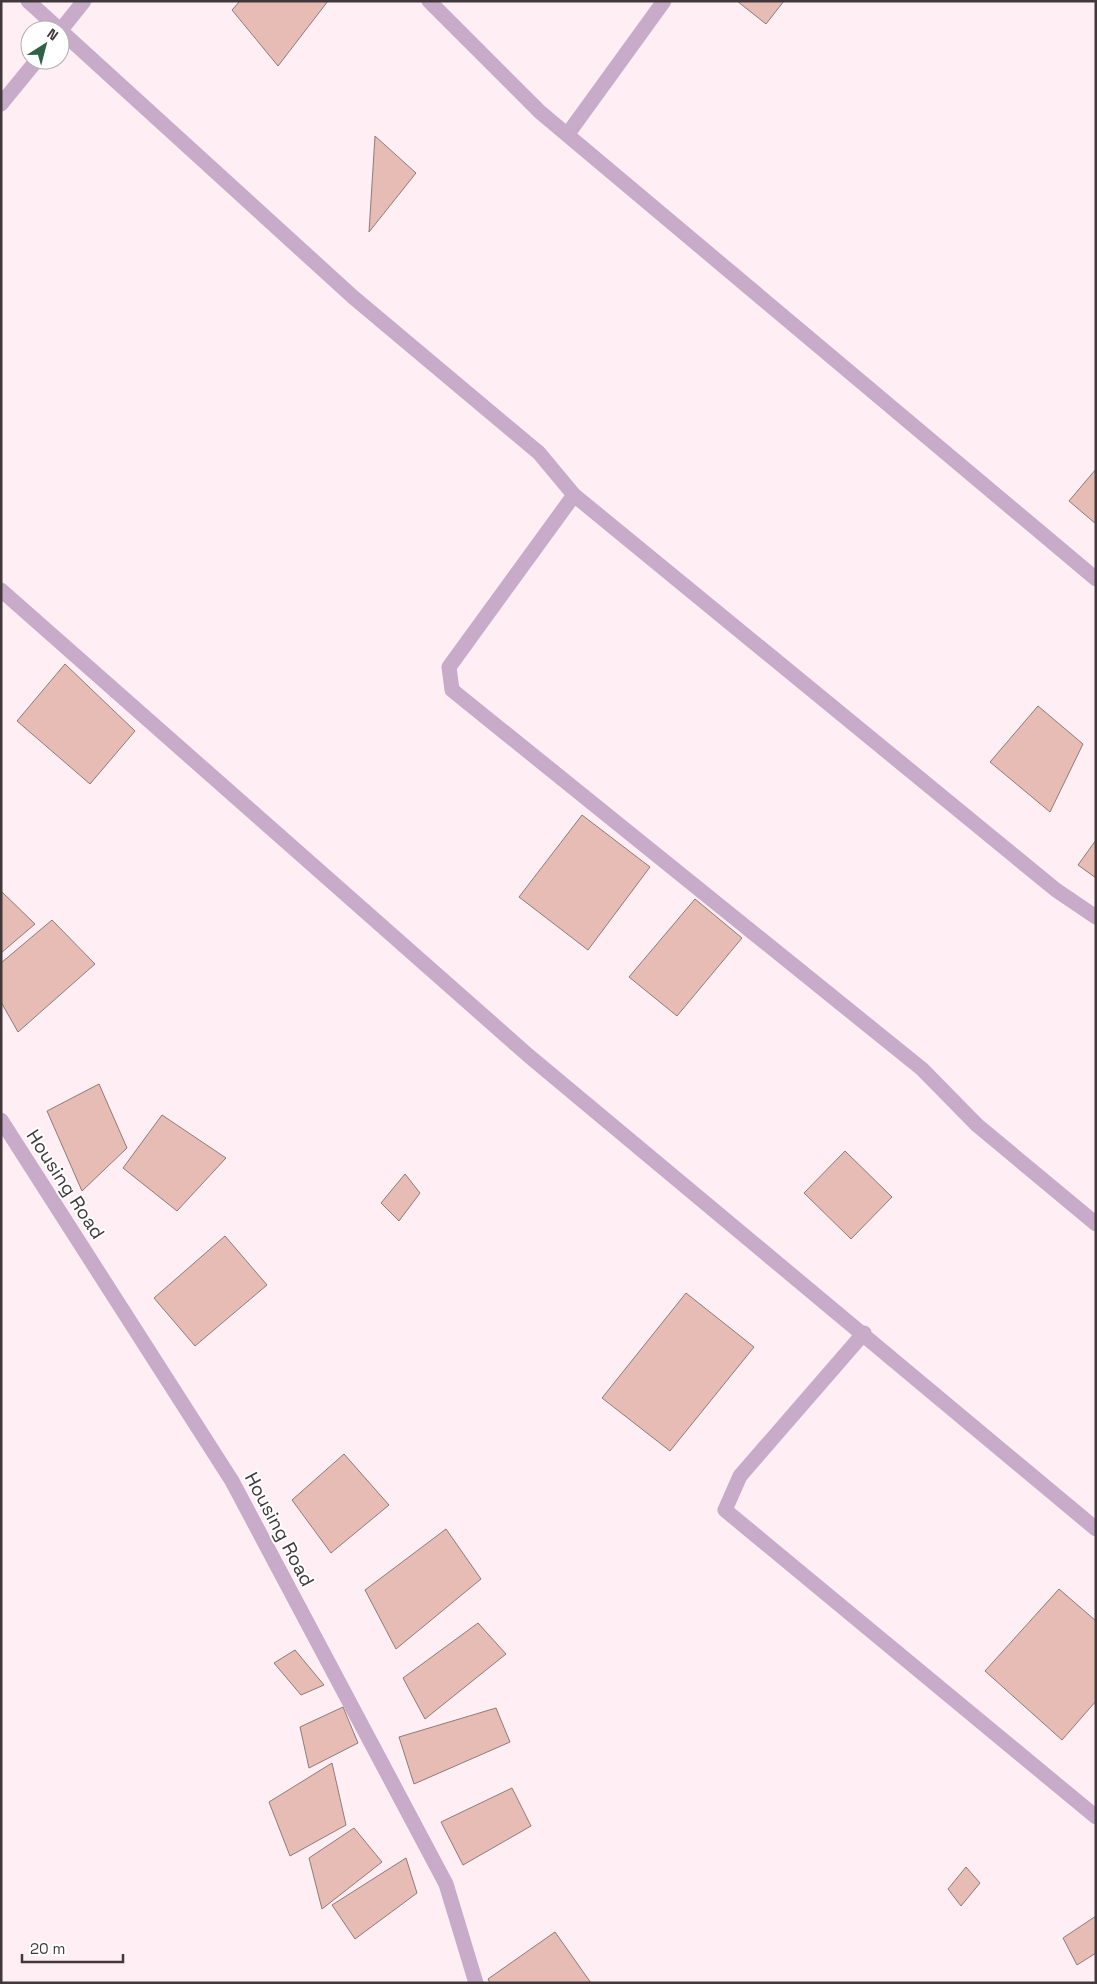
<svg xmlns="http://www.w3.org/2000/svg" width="1097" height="1984" font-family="'Space Grotesk',sans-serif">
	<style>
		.building { fill: #e7bcb4; stroke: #8e7b78 }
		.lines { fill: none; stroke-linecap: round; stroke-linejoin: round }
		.street { stroke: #c7abc8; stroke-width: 15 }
		.labels { text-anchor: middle; stroke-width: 4; stroke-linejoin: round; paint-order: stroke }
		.street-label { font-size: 19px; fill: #40383b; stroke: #fff }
	</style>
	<rect width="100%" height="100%" fill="#ffeef3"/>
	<!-- building -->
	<path class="building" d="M 240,1 L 328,1 L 278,66 L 232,10 Z
		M 737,1 L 784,1 L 766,24 Z
		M 375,136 L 416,173 L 369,232 Z
		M 1096,469 L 1096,524 L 1069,501 Z
		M 65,664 L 135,731 L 90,784 L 17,721 Z
		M 1038,706 L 1083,744 L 1050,812 L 990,762 Z
		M 582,815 L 650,867 L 588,950 L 519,897 Z
		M 1096,840 L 1096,878 L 1078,865 Z
		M 1,891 L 35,924 L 1,953 Z
		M 695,899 L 742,938 L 677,1016 L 629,977 Z
		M 52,920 L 95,964 L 18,1032 L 1,1002 L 1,963 Z
		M 99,1084 L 127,1148 L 82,1191 L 47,1111 Z
		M 162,1115 L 226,1158 L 177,1211 L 123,1168 Z
		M 845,1151 L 892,1197 L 851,1239 L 804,1193 Z
		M 405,1174 L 420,1193 L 399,1221 L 381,1203 Z
		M 225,1236 L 267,1285 L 195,1346 L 154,1298 Z
		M 686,1293 L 754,1347 L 670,1451 L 602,1398 Z
		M 344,1454 L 389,1505 L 331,1553 L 292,1500 Z
		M 446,1529 L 481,1579 L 396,1649 L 365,1590 Z
		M 1059,1589 L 1096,1621 L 1096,1701 L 1062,1740 L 985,1671 Z
		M 478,1623 L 506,1654 L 425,1719 L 403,1678 Z
		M 295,1650 L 324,1685 L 301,1695 L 274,1663 Z
		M 343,1707 L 358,1743 L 309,1768 L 300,1727 Z
		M 496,1708 L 510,1742 L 414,1784 L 399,1737 Z
		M 332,1763 L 346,1825 L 290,1856 L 269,1802 Z
		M 512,1788 L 531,1826 L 463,1865 L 441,1822 Z
		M 354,1828 L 382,1862 L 322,1909 L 309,1858 Z
		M 406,1858 L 417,1893 L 355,1939 L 332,1905 Z
		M 966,1867 L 980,1883 L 961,1906 L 948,1889 Z
		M 1096,1916 L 1096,1953 L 1077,1965 L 1063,1938 Z
		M 555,1932 L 591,1983 L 490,1983 L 488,1979 Z"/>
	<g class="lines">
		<!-- street -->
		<path class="street" d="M 28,1 L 353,297 L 539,453 L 574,495 L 1056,890 L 1096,917
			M 429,1 L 540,112 L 1096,579
			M 60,31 L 84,1
			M 1,104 L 37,60
			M 567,135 L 664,1
			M 574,495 L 449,667 L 452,690 L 922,1069 L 977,1125 L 1096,1224
			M 1,590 L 529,1056 L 1096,1529
			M 1,1120 L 232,1481 L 446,1884 L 476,1983
			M 864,1333 L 740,1476 L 725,1510 L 1096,1817"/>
	</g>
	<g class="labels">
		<!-- street labels -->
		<g class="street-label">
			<text transform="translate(66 1184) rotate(57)" y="7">Housing Road</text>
			<text transform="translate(280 1529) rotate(62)" y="7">Housing Road</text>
		</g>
	</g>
	<!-- border -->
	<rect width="1097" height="1984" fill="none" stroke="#40383b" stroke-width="5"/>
	<!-- north arrow -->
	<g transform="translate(45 45) rotate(36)"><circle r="24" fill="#ffffff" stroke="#b3afb1"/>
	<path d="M0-4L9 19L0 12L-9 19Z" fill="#2e6146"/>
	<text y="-8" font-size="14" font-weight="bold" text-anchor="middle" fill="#40383b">N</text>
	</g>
	<!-- scale -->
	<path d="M22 1954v8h101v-8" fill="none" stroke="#40383b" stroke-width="2.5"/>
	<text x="30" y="1954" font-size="15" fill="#40383b" stroke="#ffffff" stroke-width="4" paint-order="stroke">20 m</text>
</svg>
